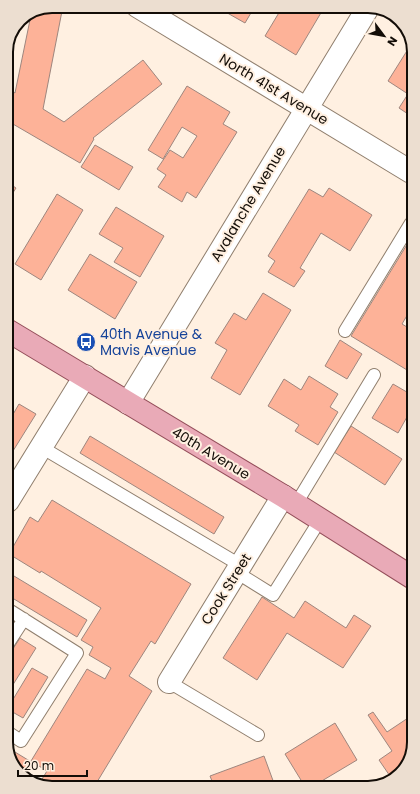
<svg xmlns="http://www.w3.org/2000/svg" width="420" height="794" font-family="Poppins,sans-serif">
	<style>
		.building { fill: #fdb298; stroke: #9e867e }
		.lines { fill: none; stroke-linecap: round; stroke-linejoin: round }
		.lane-casing { stroke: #907f6e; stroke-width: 14 }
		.street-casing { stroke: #907f6e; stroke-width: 24 }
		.primary-casing { stroke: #944e5a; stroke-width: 24 }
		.lane { stroke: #fff; stroke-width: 12 }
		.street { stroke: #fff; stroke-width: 22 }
		.primary { stroke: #e9aab7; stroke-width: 22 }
		.labels { text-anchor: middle; stroke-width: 4; stroke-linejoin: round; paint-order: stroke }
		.street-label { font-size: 14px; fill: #130d07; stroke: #fff0e1 }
		.transit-label { font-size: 14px; fill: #164399; stroke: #fff0e1; text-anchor: start }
		.rim { fill: none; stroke: #130d07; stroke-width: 2 }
	</style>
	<rect width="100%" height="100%" fill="#fff0e1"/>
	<!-- building -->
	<path class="building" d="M 215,6 L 255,6 L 245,23 Z
		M 283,6 L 325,6 L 296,55 L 265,36 Z
		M 48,8 L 62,11 L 43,109 L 64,122 L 143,60 L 162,84 L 93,138 L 94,139 L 80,163 L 6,120 L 6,101 L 12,91 L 15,93 L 31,15 Z
		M 410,46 L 411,116 L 399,108 L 408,94 L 388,81 Z
		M 187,86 L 230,112 L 223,124 L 237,132 L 196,198 L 187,192 L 182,202 L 158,187 L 166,175 L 157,169 L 170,150 L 183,158 L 197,136 L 182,127 L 163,159 L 148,150 Z
		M 95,145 L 133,167 L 119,190 L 81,167 Z
		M 7,182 L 16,188 L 7,202 Z
		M 329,188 L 372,215 L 350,251 L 321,233 L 300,268 L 305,271 L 294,287 L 268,272 L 275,261 L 268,256 L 309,189 L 323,197 Z
		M 57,194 L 83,210 L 41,280 L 15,264 Z
		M 116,207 L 164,236 L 140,277 L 114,262 L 123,248 L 99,234 Z
		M 411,238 L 412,307 L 402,324 L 412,330 L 412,373 L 351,336 Z
		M 90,254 L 137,282 L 115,319 L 68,290 Z
		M 263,293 L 291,310 L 240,395 L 211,378 L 227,350 L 215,343 L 234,313 L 246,320 Z
		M 340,340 L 362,354 L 347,379 L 325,366 Z
		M 309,376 L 338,394 L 330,407 L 338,412 L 318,445 L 295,431 L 299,425 L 268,406 L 284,379 L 301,390 Z
		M 393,384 L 412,395 L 412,408 L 398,433 L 372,418 Z
		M 19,404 L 36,414 L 8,459 L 8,423 Z
		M 351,426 L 402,459 L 385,485 L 334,452 Z
		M 90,436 L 224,517 L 214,534 L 80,453 Z
		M 52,500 L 191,584 L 155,644 L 151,641 L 129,676 L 152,691 L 94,787 L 49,788 L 39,784 L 47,771 L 31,761 L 87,669 L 105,679 L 111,668 L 89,655 L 93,647 L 81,640 L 101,608 L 41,571 L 40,573 L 9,554 L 30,517 L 38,522 Z
		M 9,573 L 87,620 L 77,637 L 9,596 Z
		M 262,597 L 294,618 L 305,601 L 346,628 L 354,615 L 371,626 L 343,668 L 287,633 L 257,680 L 223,658 Z
		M 20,638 L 36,648 L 9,691 L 9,655 Z
		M 32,668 L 48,677 L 23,718 L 9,710 L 9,706 Z
		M 373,712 L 387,732 L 414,714 L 414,744 L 406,768 L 392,779 L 379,760 L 392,751 L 368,715 Z
		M 335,723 L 357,760 L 315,785 L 304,785 L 285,754 Z
		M 10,749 L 33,763 L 24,777 L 10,760 Z
		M 264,756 L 275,786 L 214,786 L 210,776 Z"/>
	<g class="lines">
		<!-- lane casing -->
		<g class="lane-casing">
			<path id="lane" d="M 345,331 L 411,223
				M 41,447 L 240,565
				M 296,504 L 374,375
				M 236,572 L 273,595 L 320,520
				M 9,610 L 77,653 L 21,741 L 9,733
				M 9,642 L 24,619
				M 169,682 L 258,735"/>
		</g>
		<!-- street casing -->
		<g class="street-casing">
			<path id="street" d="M 137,6 L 411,172
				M 128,403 L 369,6
				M 8,501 L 85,376
				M 169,682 L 283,496"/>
		</g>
		<!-- primary casing -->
		<g class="primary-casing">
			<path id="primary" d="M 7,330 L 283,496 L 413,578"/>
		</g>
		<!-- lane -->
		<use href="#lane" class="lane"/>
		<!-- street -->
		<use href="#street" class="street"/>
		<!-- primary -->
		<use href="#primary" class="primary"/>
	</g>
	<!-- icons -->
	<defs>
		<g id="bus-disc" transform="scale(1)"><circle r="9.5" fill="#1a4fb4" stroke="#fff0e1"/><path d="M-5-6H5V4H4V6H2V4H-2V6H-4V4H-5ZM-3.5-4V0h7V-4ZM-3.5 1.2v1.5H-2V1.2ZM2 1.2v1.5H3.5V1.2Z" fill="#fff"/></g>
	</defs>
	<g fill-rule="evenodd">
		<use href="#bus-disc" x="86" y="342"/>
	</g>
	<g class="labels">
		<!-- street labels -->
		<g class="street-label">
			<text transform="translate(274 89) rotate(31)" y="5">North 41st Avenue</text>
			<text transform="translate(248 204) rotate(-59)" y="5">Avalanche Avenue</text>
			<text transform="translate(211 453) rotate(31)" y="5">40th Avenue</text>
			<text transform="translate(226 589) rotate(-58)" y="5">Cook Street</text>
		</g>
		<!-- transit labels -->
		<g class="transit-label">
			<text x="100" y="339">40th Avenue &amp;<tspan x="100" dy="16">Mavis Avenue</tspan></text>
		</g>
	</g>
	<!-- crop -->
	<path d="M0 0H420V794H0ZM52 13H368A39 39 0 0 1 407 52V742A39 39 0 0 1 368 781H52A39 39 0 0 1 13 742V52A39 39 0 0 1 52 13Z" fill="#ecded0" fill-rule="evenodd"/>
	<path class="rim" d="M52 13H368A39 39 0 0 1 407 52V742A39 39 0 0 1 368 781H52A39 39 0 0 1 13 742V52A39 39 0 0 1 52 13Z"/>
	<!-- north arrow -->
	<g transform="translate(384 36) rotate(122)" stroke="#fff0e1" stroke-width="3" paint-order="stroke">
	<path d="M0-3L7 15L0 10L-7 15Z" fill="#130d07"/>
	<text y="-6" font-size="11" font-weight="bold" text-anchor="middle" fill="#130d07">N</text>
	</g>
	<!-- scale -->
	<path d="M18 770v6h69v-6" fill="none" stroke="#130d07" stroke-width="2"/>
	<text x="24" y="770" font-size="12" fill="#130d07" stroke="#fff0e1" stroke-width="3" paint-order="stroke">20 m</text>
</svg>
